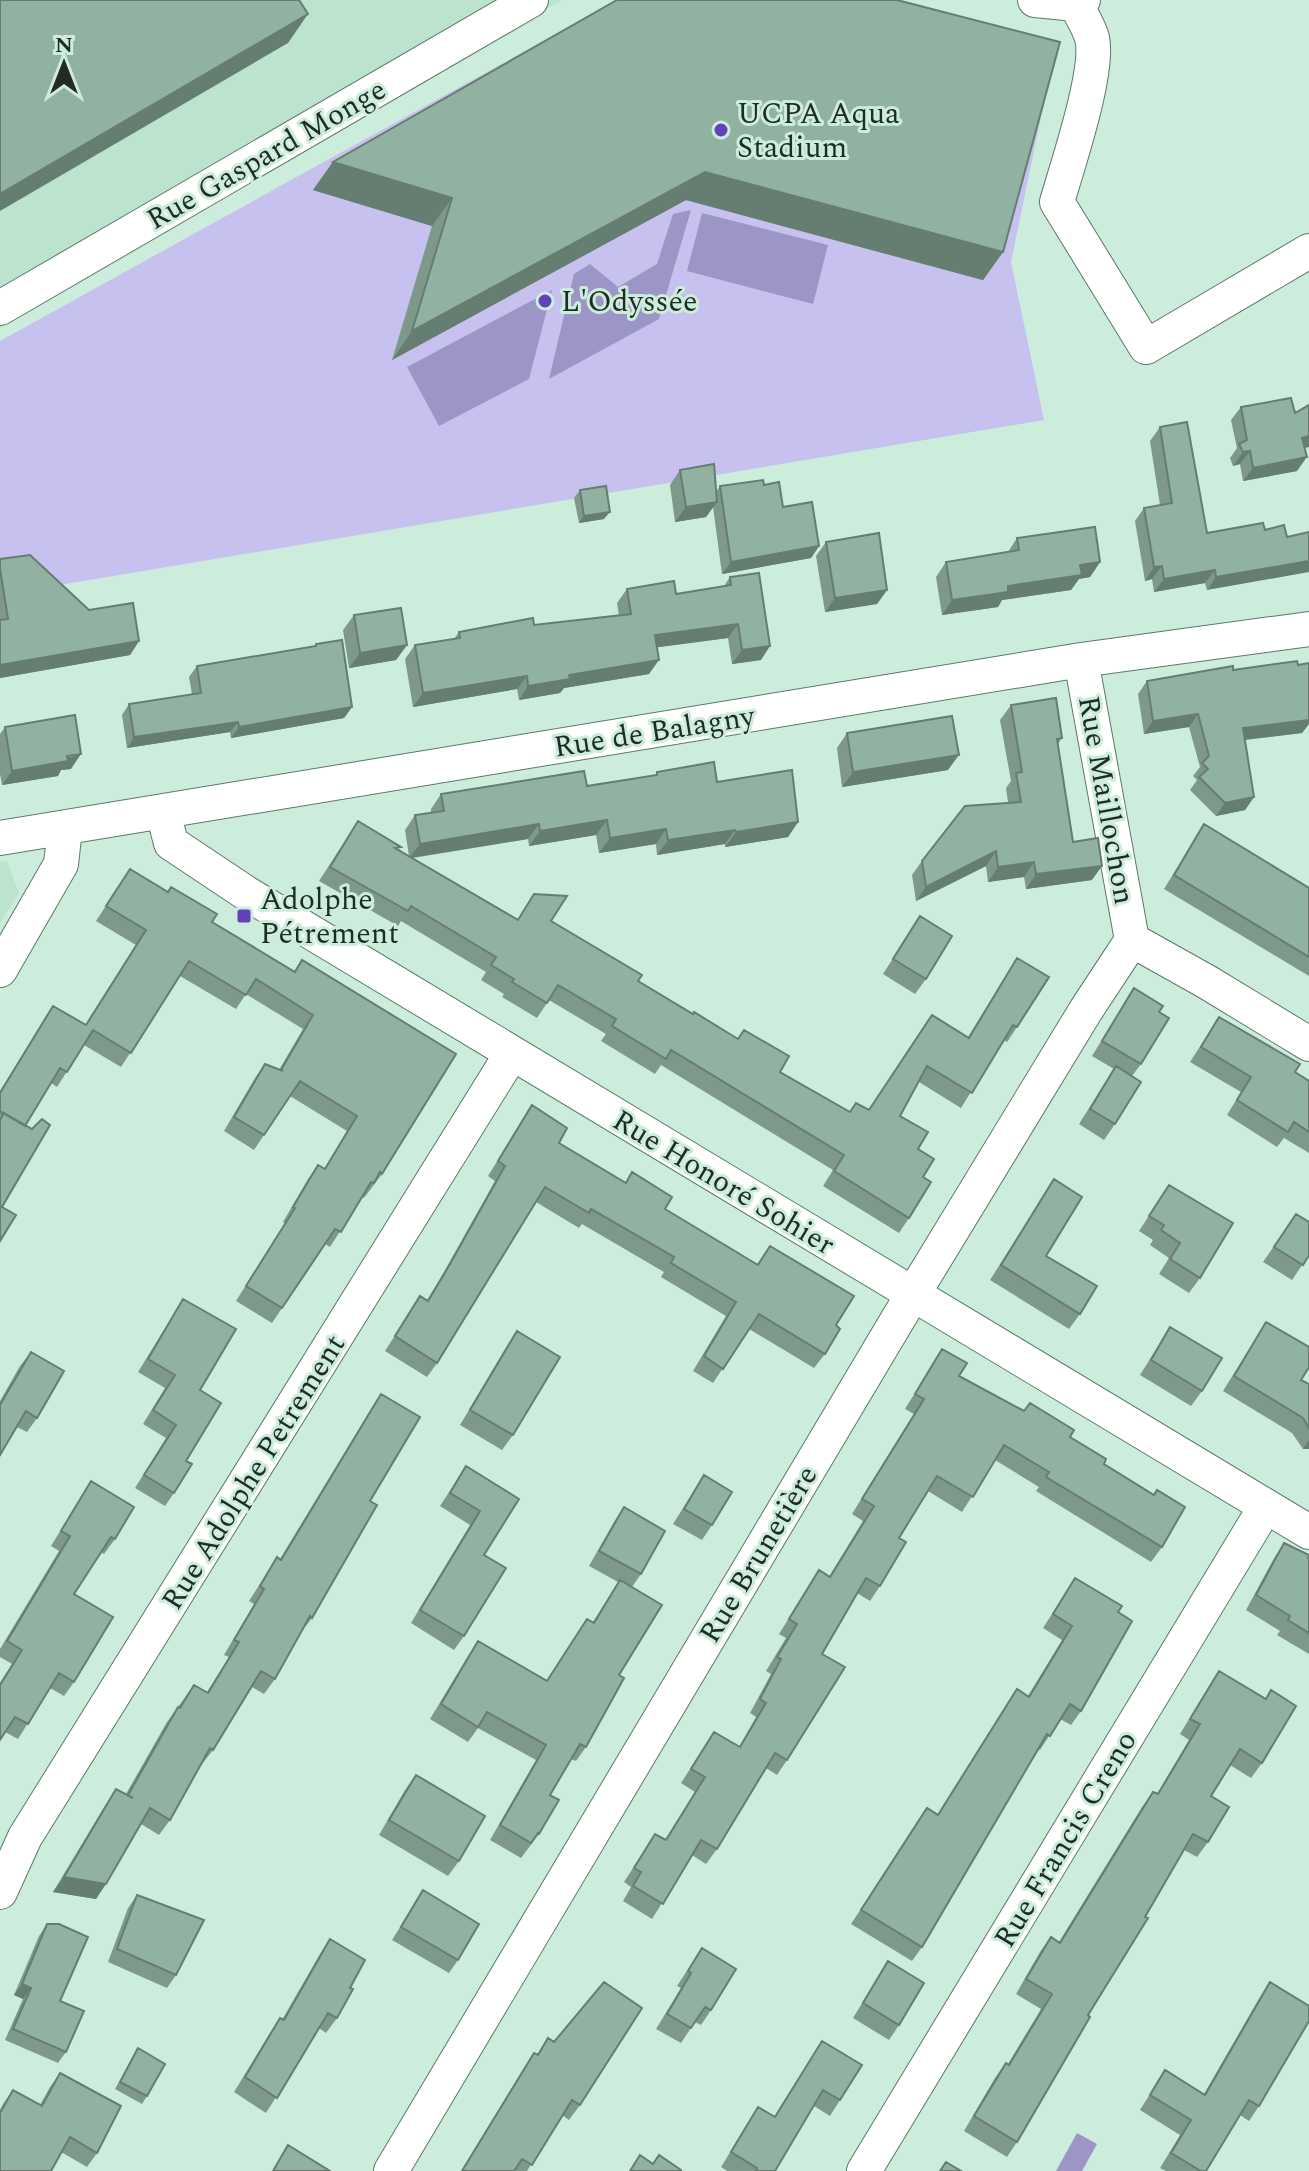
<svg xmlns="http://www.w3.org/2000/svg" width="1309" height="2171" font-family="Spectral,serif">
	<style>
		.built { fill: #bbe3cd }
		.green { fill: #c6c1ee }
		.water { fill: #9b96c6 }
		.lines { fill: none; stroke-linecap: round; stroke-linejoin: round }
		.minor-casing { stroke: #5b7969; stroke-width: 36 }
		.minor { stroke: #fff; stroke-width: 34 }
		.wall { fill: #7e998a }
		.shaded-wall { fill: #667d71 }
		.building { fill: #92b2a1; stroke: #667d71; stroke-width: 2 }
		.poi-dot { fill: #6142bb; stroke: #cceddb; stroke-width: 3 }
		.labels { text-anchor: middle; stroke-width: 6; stroke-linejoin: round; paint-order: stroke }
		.poi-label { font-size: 30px; fill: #1f2b24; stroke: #cceddb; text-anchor: start }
		.street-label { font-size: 30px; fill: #1f2b24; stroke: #cceddb }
	</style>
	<rect width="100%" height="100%" fill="#cceddb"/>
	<!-- built -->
	<path class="built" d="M 0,0 L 562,0 L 0,328 Z
		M 7,861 L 19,893 L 0,923 L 0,862 Z"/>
	<!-- green -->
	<path class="green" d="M 617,0 L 1055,49 L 1011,262 L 1044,420 L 0,595 L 0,341 Z"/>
	<!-- water -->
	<path class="water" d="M 691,210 L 659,319 L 549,379 L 574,274 L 590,264 L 618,287 L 657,264 L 673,214 Z
		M 702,213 L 828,245 L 813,304 L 687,271 Z
		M 552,290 L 529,379 L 439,426 L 407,367 Z
		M 1077,2133 L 1097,2144 L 1082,2171 L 1056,2171 Z"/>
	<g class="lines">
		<!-- minor casing -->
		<g class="minor-casing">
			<path id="minor" d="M 1035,0 L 1076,4 L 1083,0
				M 1076,4 C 1081,15 1089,27 1092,38 C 1100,70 1067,167 1057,202 L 1146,347 L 1309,251
				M 0,308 L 531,0
				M 1081,660 L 1132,940
				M 163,812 L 171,843 L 246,893 L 1309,1532
				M 0,838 L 1081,660 L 1309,629
				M 1132,940 L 1207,982 L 1309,1044
				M 0,970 L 61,864 L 65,828
				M 0,1892 L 25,1837 L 512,1053
				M 391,2171 L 898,1319 L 1086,1010 L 1132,940
				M 864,2171 L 1266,1506"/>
		</g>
		<!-- minor -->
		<use href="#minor" class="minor"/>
	</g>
	<!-- wall -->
	<path class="wall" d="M 617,0 L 1003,252 L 983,280 L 686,200 L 392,360 L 432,226 L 313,190 L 333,162 Z
		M 1241,407 L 1304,448 L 1297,471 L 1243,481 L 1240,464 L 1233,466 L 1230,458 L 1237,448 L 1231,420 Z
		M 1160,427 L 1207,533 L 1263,523 L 1207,590 L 1205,583 L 1154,592 L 1152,579 L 1145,581 L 1135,521 L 1144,508 L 1160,505 L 1150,441 Z
		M 680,470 L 716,492 L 720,486 L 764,485 L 783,507 L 819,546 L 811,558 L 722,574 L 713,507 L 706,517 L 675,522 L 670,485 Z
		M 580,490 L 604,519 L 579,523 L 574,498 Z
		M 1017,538 L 1100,562 L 1090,577 L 1079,579 L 1071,590 L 1002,600 L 998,607 L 942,615 L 936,577 L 946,562 L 1008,552 Z
		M 826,542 L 887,590 L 877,604 L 825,612 L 816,556 Z
		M 0,559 L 89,610 L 139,641 L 130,655 L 0,678 Z
		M 730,577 L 761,660 L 732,664 L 728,638 L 657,647 L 649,674 L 564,688 L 560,693 L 519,700 L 517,689 L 413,707 L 405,659 L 415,645 L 454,639 L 459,632 L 619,616 L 617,603 L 627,589 L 676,594 L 724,586 Z
		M 354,615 L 407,645 L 396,660 L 349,668 L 343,630 Z
		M 316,644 L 352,707 L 344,718 L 231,738 L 230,732 L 127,748 L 122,715 L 129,704 L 192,694 L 189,677 L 197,666 L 314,647 Z
		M 1233,670 L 1308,725 L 1302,733 L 1245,740 L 1254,797 L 1245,810 L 1216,816 L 1190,790 L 1197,780 L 1193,776 L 1200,767 L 1189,727 L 1144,734 L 1138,694 L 1147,681 Z
		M 1011,705 L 1062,738 L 1058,744 L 1073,842 L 1092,880 L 1026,889 L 1024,877 L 988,882 L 986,866 L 916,901 L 912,875 L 922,861 L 1008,802 L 1006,788 L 1011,781 L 1000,720 Z
		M 5,727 L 71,769 L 61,770 L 58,776 L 2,785 L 0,774 L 0,734 Z
		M 847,733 L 948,770 L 842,787 L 837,748 Z
		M 657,772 L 717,782 L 798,822 L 788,837 L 725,847 L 725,844 L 657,855 L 656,844 L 599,853 L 596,835 L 529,846 L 528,839 L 413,858 L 518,919 L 534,894 L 551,921 L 638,981 L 780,1072 L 849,1112 L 856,1103 L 869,1110 L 922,1030 L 968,1037 L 1017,958 L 1017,1027 L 1007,1042 L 1003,1040 L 961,1108 L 919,1082 L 900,1116 L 918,1149 L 923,1177 L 909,1218 L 899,1233 L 823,1186 L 833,1170 L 661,1065 L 655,1074 L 601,1041 L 606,1034 L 549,1000 L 537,1018 L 502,997 L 504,994 L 481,980 L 486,972 L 401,921 L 398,926 L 319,881 L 358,821 L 409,856 L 405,830 L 415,815 L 431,813 L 431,809 L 441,794 L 587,786 L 654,776 Z
		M 1204,824 L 1309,888 L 1309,976 L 1164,889 Z
		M 130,869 L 212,922 L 294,971 L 302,960 L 382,1174 L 364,1198 L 362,1197 L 330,1247 L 325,1244 L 272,1323 L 236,1301 L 285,1223 L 283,1222 L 308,1179 L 318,1165 L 324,1169 L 347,1131 L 290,1096 L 254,1150 L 224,1131 L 255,1078 L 265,1064 L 279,1070 L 303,1029 L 246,994 L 236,1009 L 180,976 L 121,1067 L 84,1045 L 57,1087 L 51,1083 L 25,1126 L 2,1207 L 0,1241 L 0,1091 L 53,1006 L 86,1025 L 136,945 L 96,921 Z
		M 920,916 L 926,979 L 915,994 L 883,974 Z
		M 1134,988 L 1159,1012 L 1141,1064 L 1132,1076 L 1115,1124 L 1104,1140 L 1079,1124 L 1114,1069 L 1092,1056 Z
		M 1219,1017 L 1295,1072 L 1309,1081 L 1309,1153 L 1284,1138 L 1277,1147 L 1227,1115 L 1241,1092 L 1190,1062 Z
		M 532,1105 L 559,1143 L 625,1183 L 632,1172 L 665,1209 L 757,1264 L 770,1246 L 836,1325 L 825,1354 L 814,1368 L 749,1329 L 713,1383 L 693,1371 L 726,1316 L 661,1277 L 664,1272 L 582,1224 L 579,1228 L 536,1202 L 437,1363 L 427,1377 L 385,1351 L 420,1296 L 427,1300 L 440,1279 L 495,1181 L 488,1176 Z
		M 1054,1179 L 1046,1256 L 1080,1314 L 1069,1329 L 990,1280 Z
		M 1169,1185 L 1200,1278 L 1189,1293 L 1159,1274 L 1169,1258 L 1150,1245 L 1153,1240 L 1139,1231 Z
		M 1296,1214 L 1309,1255 L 1292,1280 L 1263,1262 Z
		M 183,1299 L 200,1390 L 186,1461 L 174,1493 L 165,1506 L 135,1488 L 166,1438 L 143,1424 L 165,1388 L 138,1372 Z
		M 1266,1322 L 1301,1380 L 1309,1384 L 1309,1449 L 1303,1449 L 1292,1433 L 1223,1391 Z
		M 1170,1327 L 1202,1391 L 1191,1406 L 1140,1375 Z
		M 517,1331 L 513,1435 L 502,1450 L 460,1425 L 507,1346 Z
		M 942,1349 L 959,1376 L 1070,1437 L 1104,1464 L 1162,1547 L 1151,1562 L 1036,1491 L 1039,1487 L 995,1460 L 962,1512 L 928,1491 L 899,1538 L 880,1586 L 870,1601 L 857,1593 L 822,1654 L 787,1760 L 777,1775 L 766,1768 L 717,1849 L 706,1864 L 692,1855 L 652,1919 L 623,1901 L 631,1887 L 624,1882 L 655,1834 L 665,1840 L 695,1792 L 681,1783 L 714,1732 L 739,1747 L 756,1717 L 750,1713 L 771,1674 L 766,1671 L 786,1638 L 779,1634 L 819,1570 L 829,1577 L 863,1521 L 852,1514 L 914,1414 L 905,1409 Z
		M 31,1352 L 37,1418 L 27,1432 L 17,1427 L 0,1455 L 0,1401 L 20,1366 Z
		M 381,1394 L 370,1501 L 312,1618 L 301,1632 L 275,1679 L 264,1694 L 252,1687 L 213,1750 L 202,1764 L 201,1764 L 170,1820 L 159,1835 L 141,1824 L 96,1899 L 53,1892 L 106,1804 L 116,1789 L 126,1794 L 167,1722 L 194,1685 L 207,1692 L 229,1657 L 224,1655 L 254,1604 L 249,1601 L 277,1557 L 280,1559 L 371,1409 Z
		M 466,1466 L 519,1499 L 484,1555 L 464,1636 L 454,1650 L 411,1623 L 470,1525 L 440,1506 Z
		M 704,1475 L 712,1525 L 702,1540 L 673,1524 Z
		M 91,1481 L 115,1539 L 104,1554 L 101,1552 L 74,1594 L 74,1682 L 64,1696 L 50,1688 L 18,1739 L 5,1732 L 0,1740 L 0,1683 L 12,1664 L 0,1657 L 0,1649 L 59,1551 L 51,1546 Z
		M 624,1507 L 641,1574 L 632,1587 L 619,1675 L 586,1747 L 576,1761 L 571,1759 L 550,1795 L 539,1834 L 521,1858 L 490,1840 L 536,1760 L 478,1728 L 468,1742 L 430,1719 L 468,1656 L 478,1641 L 547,1680 L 587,1619 L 593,1622 L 618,1582 L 589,1566 L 614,1522 Z
		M 1284,1543 L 1309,1558 L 1309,1654 L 1277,1635 L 1280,1631 L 1246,1610 L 1274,1558 Z
		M 1075,1578 L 1118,1612 L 1081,1711 L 1071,1725 L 1060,1719 L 1040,1750 L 1038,1749 L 922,1947 L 912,1961 L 851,1924 L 927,1808 L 938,1814 L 1017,1689 L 1028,1696 L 1062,1640 L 1043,1628 Z
		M 1219,1671 L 1262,1763 L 1251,1778 L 1230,1765 L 1211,1796 L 1208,1842 L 1197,1857 L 1184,1850 L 1088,2015 L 1017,2142 L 1007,2157 L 964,2131 L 995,2078 L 1006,2063 L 1008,2064 L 1041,2009 L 1016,1994 L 1040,1952 L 1051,1937 L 1059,1942 L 1142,1807 L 1153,1792 L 1157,1794 L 1189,1740 L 1180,1734 L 1209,1686 Z
		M 416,1775 L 459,1861 L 448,1876 L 379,1835 L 405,1790 Z
		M 423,1890 L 458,1960 L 449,1973 L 392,1940 Z
		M 137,1895 L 176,1975 L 167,1988 L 108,1962 L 128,1908 Z
		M 47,1924 L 66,2052 L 58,2063 L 5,2040 L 23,1999 L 14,1995 L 39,1936 Z
		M 330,1939 L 350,1988 L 337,2018 L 326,2033 L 319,2028 L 266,2113 L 234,2092 L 270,2033 L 280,2018 L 282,2020 L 320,1954 Z
		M 702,1948 L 711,2010 L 701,2025 L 695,2022 L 681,2043 L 656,2029 L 681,1988 L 677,1986 Z
		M 888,1961 L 899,2025 L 889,2040 L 853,2018 Z
		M 1270,1982 L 1259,2106 L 1249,2121 L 1240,2115 L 1206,2171 L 1166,2171 L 1160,2168 L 1180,2135 L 1140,2110 L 1165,2070 L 1204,2094 L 1260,1997 Z
		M 548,2038 L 580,2105 L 569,2120 L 562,2115 L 527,2171 L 461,2171 L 524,2068 L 534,2053 L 537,2055 Z
		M 822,2041 L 840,2100 L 830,2116 L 814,2106 L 775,2171 L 727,2171 L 721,2167 L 758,2107 L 774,2117 Z
		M 138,2048 L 147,2096 L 142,2104 L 115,2089 Z
		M 60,2073 L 97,2153 L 87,2167 L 61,2152 L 0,2171 L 0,2110 L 3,2104 L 13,2090 L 40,2105 L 50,2087 Z"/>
	<!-- shaded-wall -->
	<path class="shaded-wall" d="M 308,14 L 288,43 L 0,211 L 0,194 Z
		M 333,162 L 452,198 L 432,226 L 313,190 Z
		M 705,172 L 1003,252 L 983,280 L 686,200 L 392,360 L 412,331 Z
		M 1309,436 L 1309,447 L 1292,451 L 1302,438 Z
		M 1250,451 L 1240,464 L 1233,466 L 1243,452 Z
		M 1307,457 L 1297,471 L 1243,481 L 1253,468 Z
		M 717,502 L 706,517 L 675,522 L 686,507 Z
		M 610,512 L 604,519 L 579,523 L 584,516 Z
		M 819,546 L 811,558 L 722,574 L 731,562 Z
		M 1309,561 L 1309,572 L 1207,590 L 1216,577 Z
		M 1100,562 L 1090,577 L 1079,579 L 1071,590 L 1002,600 L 998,607 L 942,615 L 952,600 L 1080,565 Z
		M 1162,566 L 1152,579 L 1145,581 L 1154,567 Z
		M 1215,570 L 1205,583 L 1154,592 L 1164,579 Z
		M 887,590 L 877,604 L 825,612 L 835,598 Z
		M 738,624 L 728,638 L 645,649 L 655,635 Z
		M 139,641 L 130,655 L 0,678 L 0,665 Z
		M 407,645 L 396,660 L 349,668 L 360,653 Z
		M 770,646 L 761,660 L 732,664 L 742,650 Z
		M 659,660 L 649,674 L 564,688 L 560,693 L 519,700 L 528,686 L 569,675 Z
		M 527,676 L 517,689 L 413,707 L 423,693 Z
		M 352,707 L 344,718 L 231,738 L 239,727 Z
		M 1198,714 L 1189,727 L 1144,734 L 1153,721 Z
		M 1309,714 L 1309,724 L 1302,733 L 1233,741 L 1243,728 Z
		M 238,722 L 230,732 L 127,748 L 134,737 Z
		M 81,754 L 71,769 L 61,770 L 58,776 L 2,785 L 12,771 Z
		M 959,755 L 948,770 L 842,787 L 853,772 Z
		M 1254,797 L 1245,810 L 1216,816 L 1225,803 Z
		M 607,820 L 596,835 L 529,846 L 540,831 Z
		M 798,822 L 788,837 L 725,847 L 736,832 Z
		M 539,824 L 528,839 L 409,858 L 420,844 Z
		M 666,829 L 656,844 L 599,853 L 610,838 Z
		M 735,830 L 725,844 L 657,855 L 668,840 Z
		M 996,851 L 986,866 L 916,901 L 926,887 Z
		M 1034,862 L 1024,877 L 988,882 L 998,867 Z
		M 1102,866 L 1092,880 L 1026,889 L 1036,874 Z
		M 1309,1440 L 1309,1449 L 1303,1449 Z
		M 64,1877 L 106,1884 L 96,1899 L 53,1892 Z
		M 22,1984 L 31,1988 L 23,1999 L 14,1995 Z"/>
	<!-- building -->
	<path class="building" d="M 0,0 L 299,0 L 308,14 L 0,194 Z
		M 617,0 L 897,0 L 1060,42 L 1003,252 L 705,172 L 412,331 L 452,198 L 333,162 Z
		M 1291,398 L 1295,413 L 1309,405 L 1309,436 L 1302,438 L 1307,457 L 1253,468 L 1250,451 L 1243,452 L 1239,444 L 1247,440 L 1241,407 Z
		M 1187,422 L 1207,533 L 1263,523 L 1265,530 L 1284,525 L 1287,537 L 1309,532 L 1309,561 L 1216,577 L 1215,570 L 1164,579 L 1162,566 L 1154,567 L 1144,508 L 1172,503 L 1160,427 Z
		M 714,464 L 717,502 L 686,507 L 680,470 Z
		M 763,480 L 764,485 L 779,482 L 783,507 L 812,502 L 819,546 L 731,562 L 720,486 Z
		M 606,486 L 610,512 L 584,516 L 580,490 Z
		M 1095,527 L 1100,562 L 1080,565 L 1082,575 L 1008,586 L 1008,592 L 952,600 L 946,562 L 1019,550 L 1017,538 Z
		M 879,533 L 887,590 L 835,598 L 826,542 Z
		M 30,555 L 89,610 L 133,603 L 139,641 L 0,665 L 0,620 L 8,619 L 0,569 L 0,559 Z
		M 759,573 L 770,646 L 742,650 L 738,624 L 655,635 L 659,660 L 569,675 L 570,679 L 528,686 L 527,676 L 423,693 L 415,645 L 460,638 L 459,632 L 533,618 L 534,625 L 631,614 L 627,589 L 674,581 L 676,594 L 731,585 L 730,577 Z
		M 401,608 L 407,645 L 360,653 L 354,615 Z
		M 342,640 L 352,707 L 239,727 L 238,722 L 134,737 L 129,704 L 201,693 L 197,666 L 316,646 L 316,644 Z
		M 1297,661 L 1298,665 L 1309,663 L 1309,720 L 1243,728 L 1254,797 L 1225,803 L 1199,777 L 1208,769 L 1202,763 L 1209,756 L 1198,714 L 1153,721 L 1147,681 L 1233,666 L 1233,670 Z
		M 1056,698 L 1062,738 L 1057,739 L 1073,842 L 1098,838 L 1102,866 L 1036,874 L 1034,862 L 998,867 L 996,851 L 926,887 L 922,861 L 965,806 L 1021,802 L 1016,773 L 1022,772 L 1011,705 Z
		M 75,715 L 81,754 L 67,756 L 68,761 L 12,771 L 5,727 Z
		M 952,716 L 959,755 L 853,772 L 847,733 Z
		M 714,762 L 717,782 L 792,770 L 798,822 L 736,832 L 735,830 L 668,840 L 666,829 L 610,838 L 607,820 L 540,831 L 539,824 L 420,844 L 415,815 L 444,811 L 441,794 L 584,771 L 587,786 L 657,775 L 657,772 Z
		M 358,821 L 401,847 L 395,848 L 518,920 L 534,894 L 567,896 L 551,921 L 642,975 L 638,981 L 693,1014 L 694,1012 L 738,1039 L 744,1030 L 789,1056 L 780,1072 L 850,1112 L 856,1103 L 869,1110 L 932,1015 L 969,1038 L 1017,958 L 1049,977 L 1017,1027 L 1013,1025 L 972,1093 L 927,1066 L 900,1116 L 928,1132 L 918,1149 L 934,1159 L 923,1177 L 931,1182 L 909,1218 L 834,1171 L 844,1155 L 671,1050 L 666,1059 L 612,1026 L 616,1019 L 558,985 L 547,1003 L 512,982 L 514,979 L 491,965 L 496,957 L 411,906 L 408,911 L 330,867 Z
		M 1204,824 L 1309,888 L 1309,957 L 1174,875 Z
		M 130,869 L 168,892 L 171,887 L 217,914 L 212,922 L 295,972 L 302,960 L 456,1054 L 382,1174 L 380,1172 L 374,1183 L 371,1182 L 341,1232 L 335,1229 L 282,1308 L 246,1286 L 295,1208 L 293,1207 L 318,1165 L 325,1169 L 357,1116 L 300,1081 L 264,1135 L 234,1117 L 265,1064 L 283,1071 L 281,1070 L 313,1015 L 256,979 L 246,995 L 189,961 L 131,1053 L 93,1030 L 67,1072 L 60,1068 L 25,1126 L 0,1111 L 0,1093 L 53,1006 L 86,1025 L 146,930 L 106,906 Z
		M 920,916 L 952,936 L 926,979 L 893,959 Z
		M 1134,988 L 1163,1006 L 1159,1012 L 1169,1018 L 1141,1064 L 1102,1041 Z
		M 1219,1017 L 1300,1064 L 1295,1072 L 1309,1081 L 1309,1132 L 1294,1122 L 1288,1132 L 1237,1100 L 1251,1077 L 1201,1047 Z
		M 1116,1066 L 1141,1082 L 1115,1124 L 1090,1109 Z
		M 532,1105 L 567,1128 L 559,1143 L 626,1183 L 632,1172 L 672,1197 L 665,1209 L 758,1265 L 770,1246 L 854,1296 L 836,1325 L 840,1329 L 825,1354 L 759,1314 L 723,1369 L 704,1356 L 736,1302 L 671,1263 L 674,1257 L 591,1209 L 589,1213 L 545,1187 L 437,1363 L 395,1336 L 420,1296 L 428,1301 L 450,1264 L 505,1166 L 498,1161 Z
		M 4,1113 L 32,1129 L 42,1119 L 50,1125 L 2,1207 L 16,1215 L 0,1241 L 0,1120 Z
		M 1054,1179 L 1082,1197 L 1046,1256 L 1097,1286 L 1080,1314 L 1001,1265 Z
		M 1169,1185 L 1233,1223 L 1200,1278 L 1170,1259 L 1180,1243 L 1161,1230 L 1164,1225 L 1149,1216 Z
		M 1296,1214 L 1309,1222 L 1309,1255 L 1303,1265 L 1274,1247 Z
		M 183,1299 L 236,1329 L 200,1390 L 221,1403 L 186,1461 L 192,1464 L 174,1493 L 144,1475 L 176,1425 L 153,1410 L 175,1375 L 148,1359 Z
		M 1266,1322 L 1309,1347 L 1309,1367 L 1301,1380 L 1309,1384 L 1309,1428 L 1303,1418 L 1234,1376 Z
		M 1170,1327 L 1222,1358 L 1202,1391 L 1151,1360 Z
		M 517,1331 L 560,1357 L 513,1435 L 470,1410 Z
		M 942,1349 L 967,1363 L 959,1376 L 1024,1411 L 1030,1403 L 1074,1430 L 1070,1437 L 1106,1459 L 1104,1464 L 1154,1495 L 1157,1490 L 1185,1507 L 1162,1547 L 1046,1477 L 1049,1472 L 1004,1445 L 973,1497 L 937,1476 L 899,1538 L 906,1542 L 880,1586 L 866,1578 L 822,1654 L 845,1667 L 787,1760 L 775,1753 L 717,1849 L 701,1840 L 663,1904 L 633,1886 L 641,1872 L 634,1868 L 655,1834 L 666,1840 L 705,1777 L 691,1769 L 714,1732 L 740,1747 L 766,1703 L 760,1699 L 781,1659 L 777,1657 L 797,1624 L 789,1619 L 819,1570 L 830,1577 L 874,1506 L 862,1499 L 924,1399 L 915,1394 Z
		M 31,1352 L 64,1371 L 37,1418 L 26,1411 L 0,1455 L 0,1405 Z
		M 381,1394 L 420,1417 L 370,1501 L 377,1505 L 312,1618 L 310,1616 L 275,1679 L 261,1671 L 213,1750 L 210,1748 L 170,1820 L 150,1808 L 106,1884 L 64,1877 L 116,1789 L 133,1798 L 128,1795 L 178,1707 L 180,1708 L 194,1685 L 208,1693 L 239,1642 L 234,1640 L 264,1589 L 260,1586 L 277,1557 L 281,1560 Z
		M 466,1466 L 519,1499 L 484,1555 L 506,1568 L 464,1636 L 420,1610 L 480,1511 L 450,1493 Z
		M 704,1475 L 732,1492 L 712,1525 L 684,1509 Z
		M 91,1481 L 134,1507 L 115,1539 L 111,1537 L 74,1594 L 113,1617 L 74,1682 L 59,1673 L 28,1724 L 15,1717 L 0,1740 L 0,1685 L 22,1650 L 7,1641 L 70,1536 L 61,1531 Z
		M 624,1507 L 665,1531 L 641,1574 L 599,1551 Z
		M 1284,1543 L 1309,1555 L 1308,1557 L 1309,1558 L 1309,1633 L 1288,1620 L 1290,1616 L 1256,1595 Z
		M 1075,1578 L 1122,1606 L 1118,1612 L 1132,1621 L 1081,1711 L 1070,1704 L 1050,1736 L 1047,1734 L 922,1947 L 861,1910 L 927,1808 L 938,1815 L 1017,1689 L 1029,1697 L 1072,1626 L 1053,1614 Z
		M 620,1580 L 662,1605 L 619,1675 L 624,1678 L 586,1747 L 580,1744 L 550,1795 L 559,1800 L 539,1834 L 538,1833 L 531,1843 L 500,1825 L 546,1745 L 487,1712 L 478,1727 L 441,1704 L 478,1641 L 547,1681 L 587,1619 L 594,1623 Z
		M 1219,1671 L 1266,1699 L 1271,1690 L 1296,1706 L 1262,1763 L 1240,1749 L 1211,1796 L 1229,1807 L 1208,1842 L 1193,1834 L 1145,1917 L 1148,1918 L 1088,2015 L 1090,2017 L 1017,2142 L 974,2116 L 1006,2063 L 1009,2065 L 1052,1994 L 1026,1979 L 1051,1937 L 1060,1943 L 1153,1792 L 1158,1794 L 1200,1724 L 1190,1719 Z
		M 416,1775 L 485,1816 L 459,1861 L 389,1820 Z
		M 423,1890 L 479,1924 L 458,1960 L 401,1927 Z
		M 137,1895 L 204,1920 L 176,1975 L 117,1949 Z
		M 47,1924 L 59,1924 L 88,1937 L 60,2001 L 84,2011 L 66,2052 L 13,2029 L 31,1988 L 22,1984 Z
		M 330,1939 L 365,1960 L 350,1988 L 353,1989 L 337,2018 L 328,2013 L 277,2098 L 245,2077 L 280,2018 L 284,2020 Z
		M 702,1948 L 736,1969 L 711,2010 L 705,2007 L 691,2028 L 667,2014 L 691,1973 L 688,1971 Z
		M 888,1961 L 924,1983 L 899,2025 L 863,2003 Z
		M 604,1982 L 642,2008 L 580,2105 L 572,2100 L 532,2165 L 522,2159 L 514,2171 L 462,2171 L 534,2053 L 538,2055 L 548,2038 L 554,2042 Z
		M 1270,1982 L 1309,2006 L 1309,2021 L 1259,2106 L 1249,2100 L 1206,2171 L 1201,2171 L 1171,2153 L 1191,2120 L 1150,2095 L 1165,2070 L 1205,2095 Z
		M 822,2041 L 862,2065 L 840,2100 L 823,2090 L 775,2171 L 755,2171 L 757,2168 L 731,2152 L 758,2107 L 775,2117 Z
		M 138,2048 L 165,2064 L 147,2096 L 120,2082 Z
		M 60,2073 L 121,2106 L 97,2153 L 70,2137 L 51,2171 L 0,2171 L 0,2113 L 13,2090 L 42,2106 Z
		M 288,2145 L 330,2171 L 273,2171 Z
		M 640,2155 L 653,2164 L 659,2155 L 681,2170 L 681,2171 L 630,2171 Z
		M 946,2162 L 961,2171 L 940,2171 Z"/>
	<!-- markers -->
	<g class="poi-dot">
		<circle cx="721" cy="130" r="8"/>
		<circle cx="545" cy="301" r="8"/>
		<rect x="236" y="908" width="16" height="16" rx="4"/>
	</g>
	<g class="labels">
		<!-- poi labels -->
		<g class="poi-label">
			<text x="737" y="123">UCPA Aqua<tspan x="737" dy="34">Stadium</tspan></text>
			<text x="561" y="311">L'Odyssée</text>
			<text x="260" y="909">Adolphe<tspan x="260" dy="34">Pétrement</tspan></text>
		</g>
		<!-- street labels -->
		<g class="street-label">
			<text transform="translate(266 154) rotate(-30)" y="10">Rue Gaspard Monge</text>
			<text transform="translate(654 731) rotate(-9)" y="10">Rue de Balagny</text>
			<text transform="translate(1107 800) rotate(80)" y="10">Rue Maillochon</text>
			<text transform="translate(724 1182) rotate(31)" y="10">Rue Honoré Sohier</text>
			<text transform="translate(253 1472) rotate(-58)" y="10">Rue Adolphe Petrement</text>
			<text transform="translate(758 1554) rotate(-59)" y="10">Rue Brunetière</text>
			<text transform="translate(1065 1839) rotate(-59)" y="10">Rue Francis Creno</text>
		</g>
	</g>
	<!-- north arrow -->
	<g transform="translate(64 64)" stroke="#cceddb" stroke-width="6" paint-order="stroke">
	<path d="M0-6L14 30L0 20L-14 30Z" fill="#1f2b24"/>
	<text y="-12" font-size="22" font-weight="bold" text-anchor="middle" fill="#1f2b24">N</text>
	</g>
</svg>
